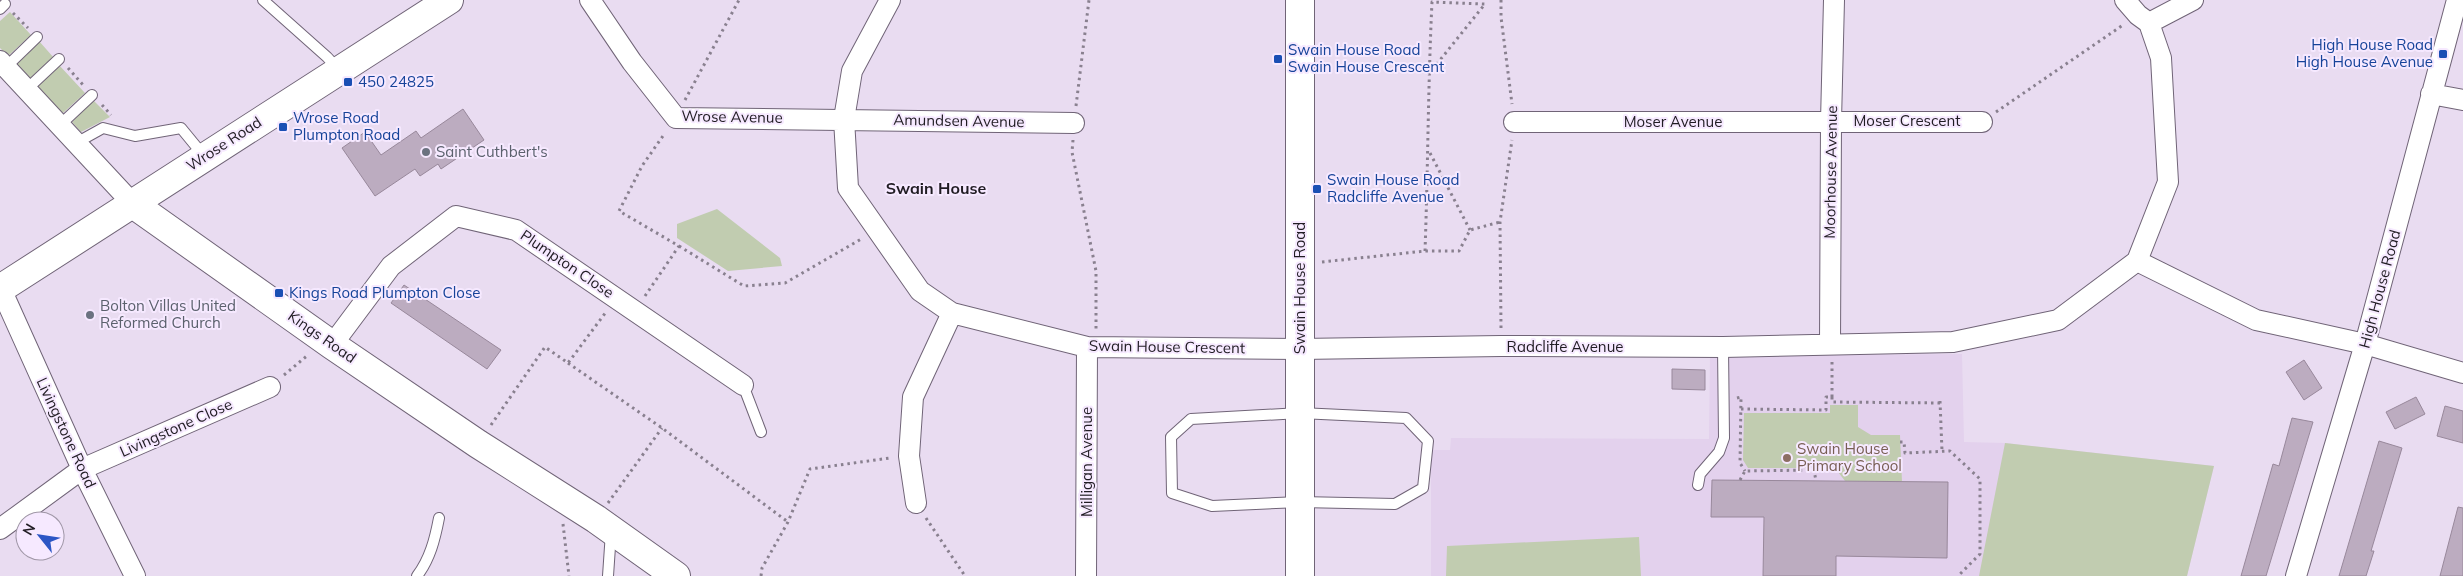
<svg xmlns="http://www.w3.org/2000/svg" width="2463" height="576" font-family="Mulish,sans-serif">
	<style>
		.built { fill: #e3d1ed }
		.green { fill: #c1ccb0 }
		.building { fill: #bcacc0; stroke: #98889b }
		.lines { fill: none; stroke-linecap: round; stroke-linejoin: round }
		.lane-casing { stroke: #706477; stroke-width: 12 }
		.street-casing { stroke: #706477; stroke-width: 22 }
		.secondary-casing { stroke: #706477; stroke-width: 30 }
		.path { stroke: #89808f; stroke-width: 3; stroke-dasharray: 2.5 4; stroke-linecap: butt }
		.lane { stroke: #fff; stroke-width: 10 }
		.street { stroke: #fff; stroke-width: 20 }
		.secondary { stroke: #fff; stroke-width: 28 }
		.transit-dot { fill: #1a4fb4; stroke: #f6e9ff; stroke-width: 2 }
		.worship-dot { fill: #6b7280; stroke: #f6e9ff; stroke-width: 2 }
		.education-dot { fill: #8d6e63; stroke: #f6e9ff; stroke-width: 2 }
		.labels { text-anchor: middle; stroke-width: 4; stroke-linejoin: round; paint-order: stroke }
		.transit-label { font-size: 15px; fill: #164399; stroke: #f6e9ff; text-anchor: start }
		.street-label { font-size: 15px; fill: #201c23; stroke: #f6e9ff }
		.worship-label { font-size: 15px; fill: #5b616d; stroke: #f6e9ff; text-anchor: start }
		.education-label { font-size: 15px; fill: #785e54; stroke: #f6e9ff; text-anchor: start }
		.neighbourhood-label { font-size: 16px; font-weight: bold; fill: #201c23; stroke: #f6e9ff }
	</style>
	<rect width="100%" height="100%" fill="#e9dcf1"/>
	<!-- built -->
	<path class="built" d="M 1962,354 L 1964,442 L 2005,443 L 2214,466 L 2187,576 L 1431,576 L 1431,450 L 1450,450 L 1451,438 L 1709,439 L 1710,356 Z"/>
	<!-- green -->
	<path class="green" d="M 10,12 L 31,35 L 8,56 L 0,48 L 0,21 Z
		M 39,41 L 54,58 L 31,79 L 15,63 Z
		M 59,65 L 85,93 L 63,113 L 37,87 Z
		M 93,100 L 110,117 L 81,132 L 72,122 Z
		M 717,209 L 780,258 L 782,266 L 728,271 L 677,238 L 677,224 Z
		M 1830,405 L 1858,405 L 1858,427 L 1871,435 L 1900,435 L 1902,482 L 1845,481 L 1835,468 L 1748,468 L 1743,460 L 1744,413 L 1830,413 Z
		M 2005,443 L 2214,466 L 2187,576 L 1979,576 Z
		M 1639,537 L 1641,576 L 1446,576 L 1447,546 Z"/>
	<!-- building -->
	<path class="building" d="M 463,109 L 484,140 L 441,169 L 438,164 L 420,176 L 415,169 L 375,196 L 342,148 L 365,132 L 381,155 L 416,131 L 421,138 Z
		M 404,285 L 501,350 L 487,369 L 391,303 Z
		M 2304,360 L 2322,388 L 2304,400 L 2286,372 Z
		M 1672,369 L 1705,370 L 1705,390 L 1672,389 Z
		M 2416,397 L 2425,414 L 2395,429 L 2386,412 Z
		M 2445,406 L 2463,411 L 2463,443 L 2437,436 Z
		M 2292,418 L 2313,422 L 2266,576 L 2241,576 L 2273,464 L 2279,466 Z
		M 2379,441 L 2402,448 L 2371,551 L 2374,551 L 2366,576 L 2339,576 Z
		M 1712,480 L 1948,482 L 1947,558 L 1836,556 L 1836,576 L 1763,576 L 1764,517 L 1711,517 Z
		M 2458,507 L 2463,508 L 2463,576 L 2440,576 Z"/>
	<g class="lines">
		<!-- lane casing -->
		<g class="lane-casing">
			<path id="lane" d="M 263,0 L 327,57 L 339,70
				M 0,9 L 5,4
				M 6,67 L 37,37
				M 27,89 L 59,59
				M 60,125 L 92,95
				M 76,143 L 103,128 L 135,136 L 181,128 L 204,156
				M 743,385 L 761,432
				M 1300,413 L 1406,418 L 1428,441 L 1423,488 L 1395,504 L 1300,502 L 1212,506 L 1172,493 L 1171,437 L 1191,419 Z
				M 1698,485 L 1700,474 L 1719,452 L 1724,438 L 1723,347
				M 417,576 C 430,559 435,539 439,518
				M 608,576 L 611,532"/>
		</g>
		<!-- street casing -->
		<g class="street-casing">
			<path id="street" d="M 590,0 L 632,62 L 676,118 L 1074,123
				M 890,0 L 852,71 L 844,119 L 848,188 L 920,291 L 952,313 L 1087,347 L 1300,349 L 1501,346 L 1723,347 L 1953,342 L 2058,320 L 2137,261 L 2168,182 L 2161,58 L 2149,23 L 2138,15 L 2125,0
				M 2149,23 L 2193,0
				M 0,61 L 133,204
				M 2431,94 L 2463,100
				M 1514,122 L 1982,122
				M 2137,261 L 2256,320 L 2365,344 L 2463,373
				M 1,289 L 82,469 L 135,576
				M 1830,344 L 1831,121 L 1834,0
				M 332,345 L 391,266 L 456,216 L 516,230 L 743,385
				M 916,503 L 909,456 L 913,397 L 952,313
				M 0,529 L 82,469 L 270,387
				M 1086,576 L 1087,347
				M 2296,576 L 2365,344 L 2457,0"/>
		</g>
		<!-- secondary casing -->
		<g class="secondary-casing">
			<path id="secondary" d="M 133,204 L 332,345 L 478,444 L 596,519 L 676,576
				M 0,289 L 449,0
				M 1300,576 L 1300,0"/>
		</g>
		<!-- path -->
		<path class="path" d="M 1501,0 L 1501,17 L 1512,104
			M 13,13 L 28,28
			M 68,68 L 84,86
			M 685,100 L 739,0
			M 102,105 L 111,115
			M 1076,106 L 1089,0
			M 1996,112 L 2123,25
			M 1073,140 L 1072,152 L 1096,271 L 1096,329
			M 1430,153 L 1470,230
			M 679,246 L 744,286 L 785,283 L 863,238
			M 1425,251 C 1428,168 1428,85 1432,2 L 1485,4 L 1428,75
			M 1322,262 L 1425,251 L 1459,251 L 1470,230 L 1500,222
			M 645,296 L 679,246 L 619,211 L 642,166 L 665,133
			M 1501,328 L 1500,222 L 1512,140
			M 1832,362 L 1832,397
			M 568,363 L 662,428 L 788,522
			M 284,375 L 308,355
			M 1737,398 L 1741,397 L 1740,463 L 1745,471
			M 1940,401 L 1942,451
			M 1741,409 L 1826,410 L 1826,397 L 1832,397 L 1832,402 L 1941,403
			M 491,425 L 545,347 L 568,363 L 606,312
			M 1900,442 L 1904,442 L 1905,453 L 1950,451 L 1980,479 L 1980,554 L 1958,576
			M 1740,480 L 1745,471 L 1814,470 L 1816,481
			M 608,503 L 662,428
			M 926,518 L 965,576
			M 563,524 L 569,576
			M 761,576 L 762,568 L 788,522 L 810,469 L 890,458"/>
		<!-- lane -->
		<use href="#lane" class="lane"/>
		<!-- street -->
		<use href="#street" class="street"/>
		<!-- secondary -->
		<use href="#secondary" class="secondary"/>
	</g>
	<!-- markers -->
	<g class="transit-dot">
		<rect x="2438" y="49" width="10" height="10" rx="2.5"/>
		<rect x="1273" y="54" width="10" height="10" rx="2.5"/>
		<rect x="343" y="77" width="10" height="10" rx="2.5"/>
		<rect x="278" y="122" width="10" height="10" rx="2.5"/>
		<rect x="1312" y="184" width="10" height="10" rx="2.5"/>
		<rect x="274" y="288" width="10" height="10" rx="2.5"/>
	</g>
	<g class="worship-dot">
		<circle cx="426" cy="152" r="5"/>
		<circle cx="90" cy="315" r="5"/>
	</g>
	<circle class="education-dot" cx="1787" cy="458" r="5"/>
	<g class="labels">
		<!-- transit labels -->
		<g class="transit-label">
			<text x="2433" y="50" text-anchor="end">High House Road<tspan x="2433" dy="17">High House Avenue</tspan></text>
			<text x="1288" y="55">Swain House Road<tspan x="1288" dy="17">Swain House Crescent</tspan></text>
			<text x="358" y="87">450 24825</text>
			<text x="293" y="123">Wrose Road<tspan x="293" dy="17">Plumpton Road</tspan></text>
			<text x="1327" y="185">Swain House Road<tspan x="1327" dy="17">Radcliffe Avenue</tspan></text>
			<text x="289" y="298">Kings Road Plumpton Close</text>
		</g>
		<!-- street labels -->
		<g class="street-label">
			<text transform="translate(732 117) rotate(1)" y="5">Wrose Avenue</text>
			<text transform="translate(959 121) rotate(1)" y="5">Amundsen Avenue</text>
			<text x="1907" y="126">Moser Crescent</text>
			<text x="1673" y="127">Moser Avenue</text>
			<text transform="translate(224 144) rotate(-33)" y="5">Wrose Road</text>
			<text transform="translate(1831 172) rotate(-89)" y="5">Moorhouse Avenue</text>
			<text transform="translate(567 264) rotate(34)" y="5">Plumpton Close</text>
			<text transform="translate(1300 288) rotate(-90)" y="5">Swain House Road</text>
			<text transform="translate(2380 289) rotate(-75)" y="5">High House Road</text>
			<text transform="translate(322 337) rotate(35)" y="5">Kings Road</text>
			<text transform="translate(1167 347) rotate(1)" y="5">Swain House Crescent</text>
			<text x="1565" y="352">Radcliffe Avenue</text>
			<text transform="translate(176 428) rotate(-24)" y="5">Livingstone Close</text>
			<text transform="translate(66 433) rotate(65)" y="5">Livingstone Road</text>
			<text transform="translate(1087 462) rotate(-90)" y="5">Milligan Avenue</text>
		</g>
		<!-- worship labels -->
		<g class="worship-label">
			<text x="436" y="157">Saint Cuthbert's</text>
			<text x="100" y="311">Bolton Villas United<tspan x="100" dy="17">Reformed Church</tspan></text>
		</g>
		<!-- education labels -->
		<g class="education-label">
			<text x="1797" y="454">Swain House<tspan x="1797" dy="17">Primary School</tspan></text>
		</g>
		<!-- neighbourhood labels -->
		<g class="neighbourhood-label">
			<text x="936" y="194">Swain House</text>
		</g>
	</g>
	<!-- north arrow -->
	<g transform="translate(40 536) rotate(300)"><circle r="24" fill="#f6e9ff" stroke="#a097a7"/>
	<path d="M0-4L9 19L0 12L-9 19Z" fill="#2c56c5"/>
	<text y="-8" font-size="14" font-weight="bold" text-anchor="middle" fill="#201c23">N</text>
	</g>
</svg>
